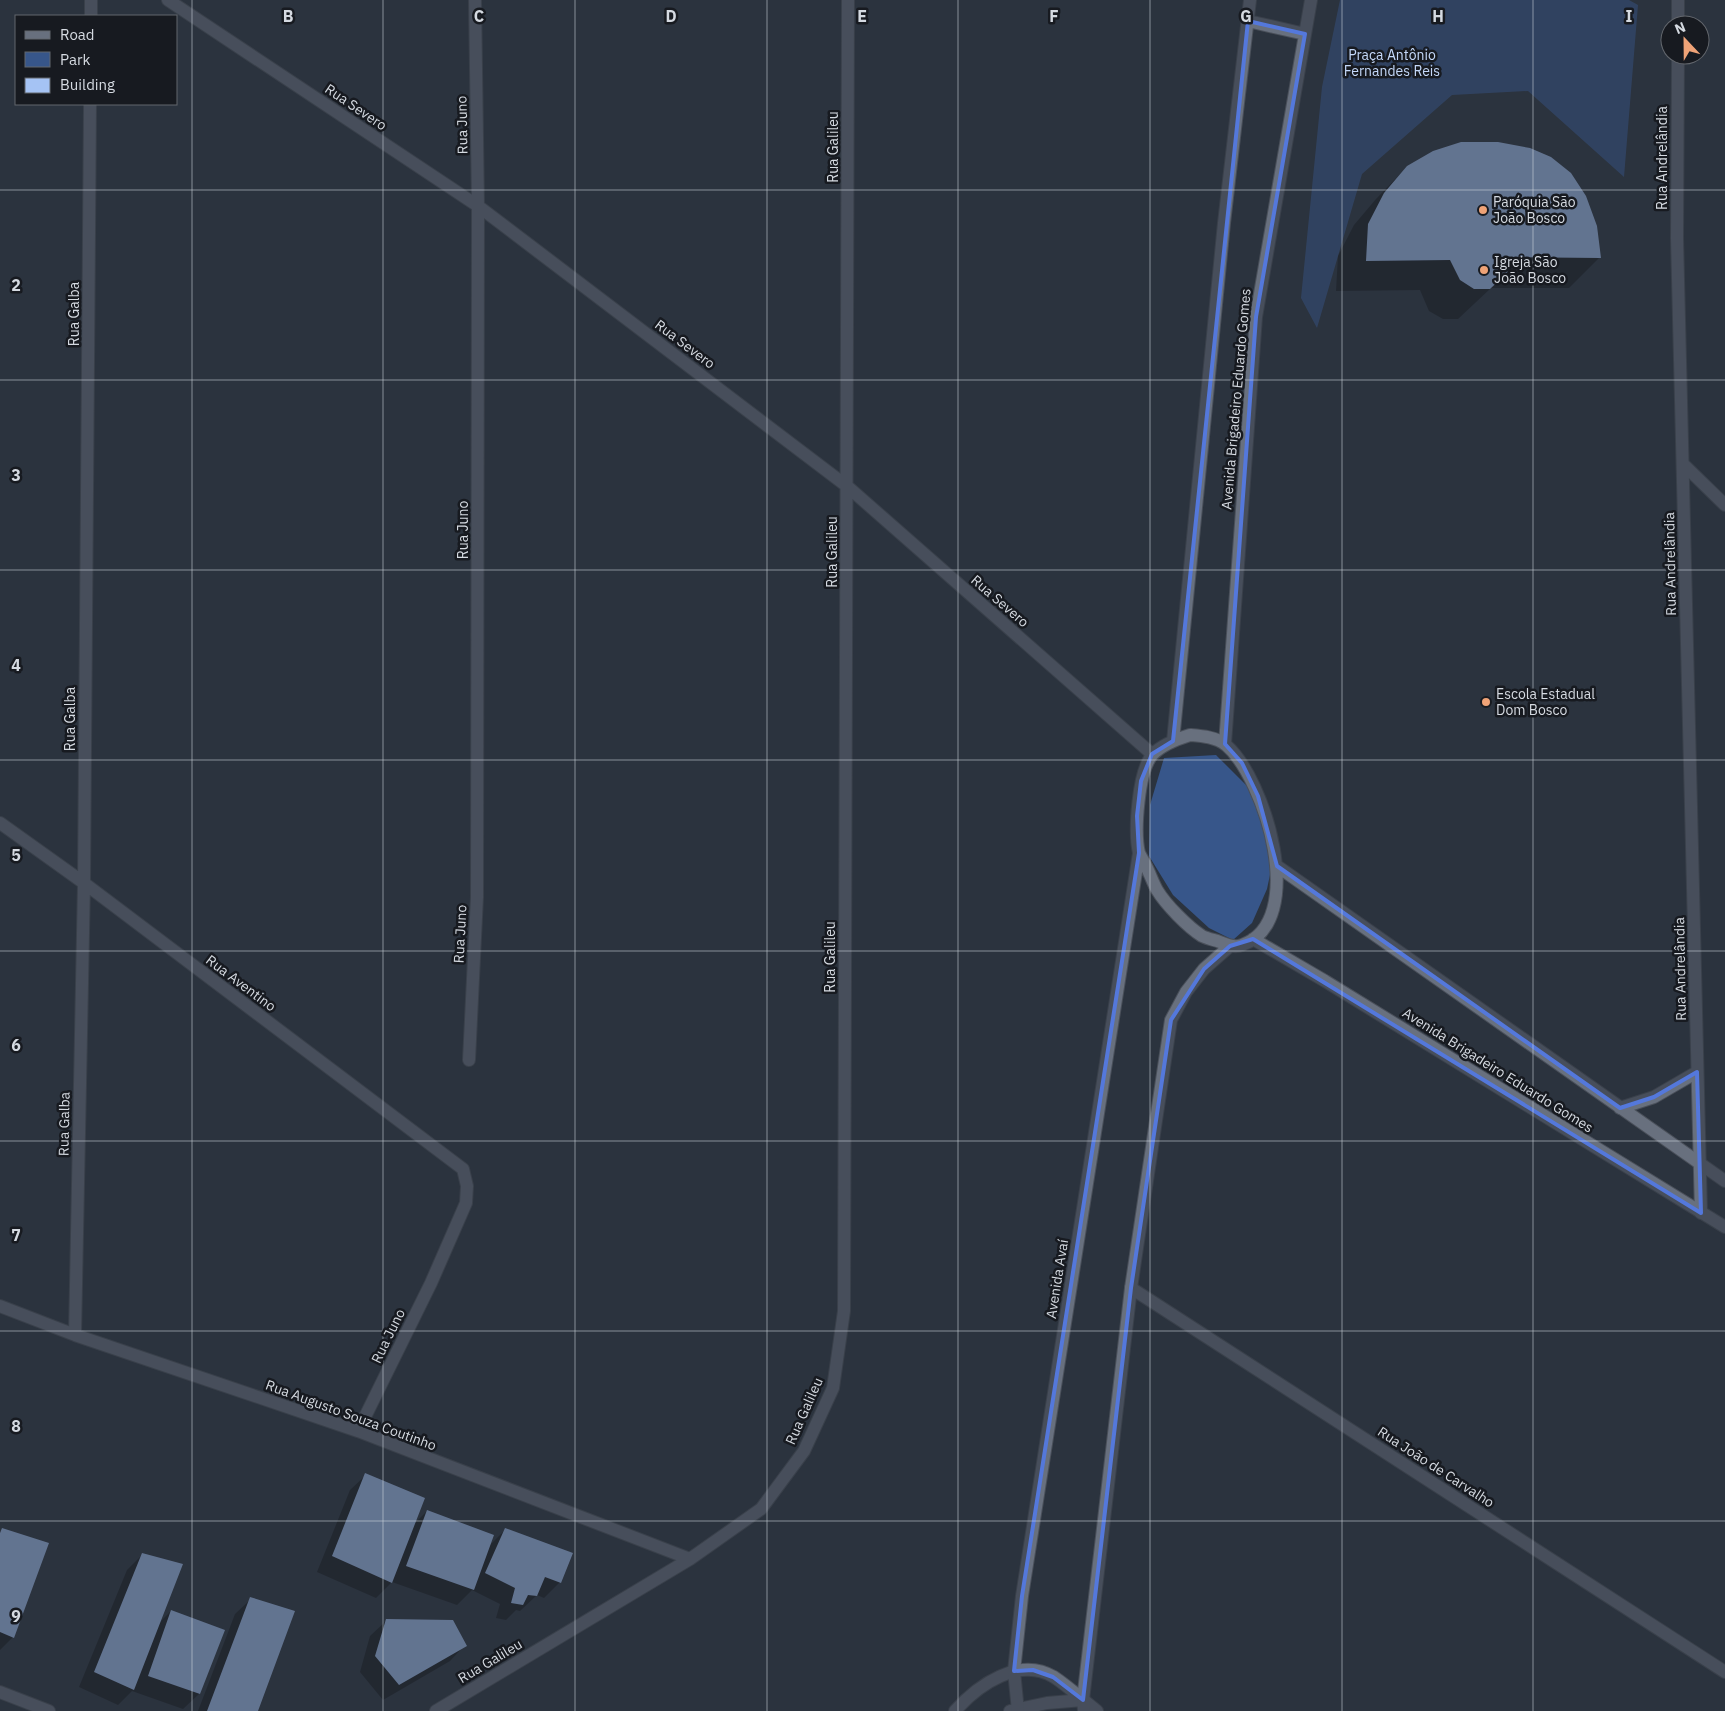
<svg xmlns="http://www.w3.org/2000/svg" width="1725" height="1711" font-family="'IBM Plex Sans',sans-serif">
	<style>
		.green { fill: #37568a }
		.shadow { fill: #0007 }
		.building { fill: #a5c3f4 }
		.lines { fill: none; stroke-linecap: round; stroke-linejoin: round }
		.minor-casing { stroke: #4a505a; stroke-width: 14 }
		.tertiary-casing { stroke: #4a505a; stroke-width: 14 }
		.minor { stroke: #68707e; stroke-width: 12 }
		.tertiary { stroke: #68707e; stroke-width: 12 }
		.marked { fill: none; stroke: #5478db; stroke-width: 4; stroke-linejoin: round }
		.grid { fill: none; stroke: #d5dae1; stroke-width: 1; stroke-opacity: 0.55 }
		.poi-dot { fill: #efa377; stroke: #171a20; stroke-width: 2 }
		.labels { text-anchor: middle; stroke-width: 5; stroke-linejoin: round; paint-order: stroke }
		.park-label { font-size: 14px; fill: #c4d8f9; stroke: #171a20 }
		.street-label { font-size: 14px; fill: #d5dae1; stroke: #171a20 }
		.poi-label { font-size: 14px; fill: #d5dae1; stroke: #171a20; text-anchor: start }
		.grid-label { font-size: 16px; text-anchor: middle; font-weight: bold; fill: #d5dae1; stroke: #171a20; stroke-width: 5; stroke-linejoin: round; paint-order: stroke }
	</style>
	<rect width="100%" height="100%" fill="#2b333e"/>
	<!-- green -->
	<path class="green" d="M 1340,0 L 1629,0 L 1638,5 L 1624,177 L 1528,91 L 1452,95 L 1362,174 L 1317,328 L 1301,298 L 1322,87 Z
		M 1216,755 L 1247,786 L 1275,851 L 1267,889 L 1252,923 L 1233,940 L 1209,928 L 1173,895 L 1149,856 L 1150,805 L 1164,758 Z"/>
	<!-- shadow -->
	<path class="shadow" d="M 1407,167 L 1600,257 L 1569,288 L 1491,288 L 1458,319 L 1443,319 L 1429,311 L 1420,290 L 1336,291 L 1338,256 L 1354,225 L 1376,199 Z
		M 366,1475 L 413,1525 L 427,1511 L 488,1547 L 505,1530 L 560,1582 L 544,1598 L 537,1595 L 520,1611 L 516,1610 L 506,1620 L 496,1618 L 500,1604 L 472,1590 L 457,1605 L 392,1582 L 376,1598 L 317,1572 L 350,1490 Z
		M 2,1530 L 13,1637 L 0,1650 L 0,1532 Z
		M 143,1554 L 158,1624 L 171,1611 L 224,1630 L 199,1694 L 183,1709 L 132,1691 L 118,1705 L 79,1687 L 127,1570 Z
		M 251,1599 L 257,1711 L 198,1711 L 235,1614 Z
		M 386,1621 L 465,1645 L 450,1661 L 383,1700 L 360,1672 L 370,1636 Z"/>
	<!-- building -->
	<path class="building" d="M 1461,142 L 1498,142 L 1530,148 L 1551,157 L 1571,173 L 1586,196 L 1597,226 L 1601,258 L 1513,257 L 1507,273 L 1490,289 L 1474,289 L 1460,280 L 1450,260 L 1366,261 L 1368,224 L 1384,193 L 1407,166 L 1433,151 Z
		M 365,1473 L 425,1498 L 392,1583 L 332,1556 Z
		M 427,1510 L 494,1535 L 474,1590 L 406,1566 Z
		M 2,1528 L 49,1543 L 14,1638 L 0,1632 L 0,1533 Z
		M 505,1528 L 573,1553 L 561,1583 L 545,1577 L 537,1596 L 528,1595 L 523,1605 L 511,1603 L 515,1588 L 485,1573 Z
		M 142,1553 L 183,1564 L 134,1690 L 94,1672 Z
		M 250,1597 L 295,1611 L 258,1711 L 207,1711 Z
		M 171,1610 L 225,1630 L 200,1694 L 148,1676 Z
		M 386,1619 L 453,1620 L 467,1646 L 399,1685 L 375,1656 Z"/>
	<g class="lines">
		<!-- minor casing -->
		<g class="minor-casing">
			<path id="minor" d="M 168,0 L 478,206 L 848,487 L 1152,754
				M 91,16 L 91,0
				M 1678,25 L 1678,0
				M 1678,55 L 1677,238 L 1701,1213
				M 1683,464 L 1725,505
				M 0,823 L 84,883 L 463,1169 L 467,1186 L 466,1203 L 431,1283 L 358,1431
				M 469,1060 L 477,897 L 478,206 L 475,0
				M 1620,1108 L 1654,1097 L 1697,1072
				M 1131,1288 L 1725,1672
				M 0,1306 L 75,1335 L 358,1431 L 690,1559
				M 75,1335 L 84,883 L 90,104
				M 0,1692 L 49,1711
				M 436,1711 L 690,1559 L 761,1509 L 804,1451 L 833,1388 L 844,1311 L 848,0
				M 955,1711 C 978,1685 1019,1656 1054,1677 C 1069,1687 1083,1700 1097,1711
				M 1010,1711 L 1047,1703 L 1083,1700"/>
		</g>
		<!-- tertiary casing -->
		<g class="tertiary-casing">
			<path id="tertiary" d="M 1248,21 L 1305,34
				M 1190,735 C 1202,736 1216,737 1226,745 C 1265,778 1309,922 1242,945 C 1235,948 1227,945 1220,942 C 1215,940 1208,939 1202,936 C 1188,927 1166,905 1157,890 C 1153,883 1150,874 1146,866 C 1144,862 1141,857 1139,853 C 1134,832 1138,770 1153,754 C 1163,744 1177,739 1190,735 Z
				M 1173,741 L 1224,223 L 1250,0
				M 1225,744 L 1256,317 L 1311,0
				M 1277,866 L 1725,1181
				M 1253,939 L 1325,981 L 1725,1227
				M 1018,1711 L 1014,1671 L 1022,1596 L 1139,853
				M 1084,1711 L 1083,1700 L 1131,1288 L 1171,1020 L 1186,992 L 1204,969 L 1230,946"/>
		</g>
		<!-- minor -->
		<use href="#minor" class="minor"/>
		<!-- tertiary -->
		<use href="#tertiary" class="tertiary"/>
	</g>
	<!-- marked area -->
	<path d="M0 0H1725V1711H0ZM 1248,21 L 1305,34 L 1256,317 L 1225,744 L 1242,763 L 1258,796 L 1277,866 L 1620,1108 L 1654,1097 L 1697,1072 L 1701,1213 L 1253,939 L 1230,946 L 1204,969 L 1171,1020 L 1131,1288 L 1083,1700 L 1053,1677 L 1033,1670 L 1014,1671 L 1022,1596 L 1139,853 L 1137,816 L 1141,781 L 1152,754 L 1173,741 Z" fill="#2b333e" fill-opacity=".55" fill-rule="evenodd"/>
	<path class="marked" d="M 1248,21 L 1305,34 L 1256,317 L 1225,744 L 1242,763 L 1258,796 L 1277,866 L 1620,1108 L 1654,1097 L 1697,1072 L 1701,1213 L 1253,939 L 1230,946 L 1204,969 L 1171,1020 L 1131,1288 L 1083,1700 L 1053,1677 L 1033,1670 L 1014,1671 L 1022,1596 L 1139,853 L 1137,816 L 1141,781 L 1152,754 L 1173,741 Z"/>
	<!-- grid -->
	<path class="grid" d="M 192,0 L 192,1711M 383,0 L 383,1711M 575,0 L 575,1711M 767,0 L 767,1711M 958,0 L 958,1711M 1150,0 L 1150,1711M 1342,0 L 1342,1711M 1533,0 L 1533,1711M 0,190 L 1725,190M 0,380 L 1725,380M 0,570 L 1725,570M 0,760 L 1725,760M 0,951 L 1725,951M 0,1141 L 1725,1141M 0,1331 L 1725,1331M 0,1521 L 1725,1521"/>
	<!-- markers -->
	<g class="poi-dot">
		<circle cx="1483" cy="210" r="5"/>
		<circle cx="1484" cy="270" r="5"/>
		<circle cx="1486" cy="702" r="5"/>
	</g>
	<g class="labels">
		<!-- park labels -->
		<g class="park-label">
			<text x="1392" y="60">Praça Antônio<tspan x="1392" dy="16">Fernandes Reis</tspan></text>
		</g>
		<!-- street labels -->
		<g class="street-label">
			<text transform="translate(356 107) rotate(34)" y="5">Rua Severo</text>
			<text transform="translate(462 125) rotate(-91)" y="5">Rua Juno</text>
			<text transform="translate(833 147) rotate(-90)" y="5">Rua Galileu</text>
			<text transform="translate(1662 158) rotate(-90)" y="5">Rua Andrelândia</text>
			<text transform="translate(74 314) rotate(-90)" y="5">Rua Galba</text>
			<text transform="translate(685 344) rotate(37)" y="5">Rua Severo</text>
			<text transform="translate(1236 399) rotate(-85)" y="5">Avenida Brigadeiro Eduardo Gomes</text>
			<text transform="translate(463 530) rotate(-90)" y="5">Rua Juno</text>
			<text transform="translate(832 552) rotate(-90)" y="5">Rua Galileu</text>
			<text transform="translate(1670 564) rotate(-91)" y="5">Rua Andrelândia</text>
			<text transform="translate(1000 601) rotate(41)" y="5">Rua Severo</text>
			<text transform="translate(70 719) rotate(-90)" y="5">Rua Galba</text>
			<text transform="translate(460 934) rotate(-87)" y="5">Rua Juno</text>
			<text transform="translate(830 957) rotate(-90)" y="5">Rua Galileu</text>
			<text transform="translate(1680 969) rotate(-91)" y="5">Rua Andrelândia</text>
			<text transform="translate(241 983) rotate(37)" y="5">Rua Aventino</text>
			<text transform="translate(1498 1070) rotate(32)" y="5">Avenida Brigadeiro Eduardo Gomes</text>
			<text transform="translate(64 1124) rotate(-89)" y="5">Rua Galba</text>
			<text transform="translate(1057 1279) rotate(-81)" y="5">Avenida Avaí</text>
			<text transform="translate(388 1336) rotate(-64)" y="5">Rua Juno</text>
			<text transform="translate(804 1411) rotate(-66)" y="5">Rua Galileu</text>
			<text transform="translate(351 1415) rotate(20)" y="5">Rua Augusto Souza Coutinho</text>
			<text transform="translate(1436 1467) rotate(33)" y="5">Rua João de Carvalho</text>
			<text transform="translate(490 1661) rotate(-31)" y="5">Rua Galileu</text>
		</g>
		<!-- poi labels -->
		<g class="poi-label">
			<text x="1493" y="207">Paróquia São<tspan x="1493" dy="16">João Bosco</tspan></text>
			<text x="1494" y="267">Igreja São<tspan x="1494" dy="16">João Bosco</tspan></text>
			<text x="1496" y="699">Escola Estadual<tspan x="1496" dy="16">Dom Bosco</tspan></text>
		</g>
	</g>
	<g class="grid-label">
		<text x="288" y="22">B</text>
		<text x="479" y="22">C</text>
		<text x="671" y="22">D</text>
		<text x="862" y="22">E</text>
		<text x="1054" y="22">F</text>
		<text x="1246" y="22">G</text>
		<text x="1438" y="22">H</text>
		<text x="1629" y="22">I</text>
		<text x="16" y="291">2</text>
		<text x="16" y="481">3</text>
		<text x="16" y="671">4</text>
		<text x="16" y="861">5</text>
		<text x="16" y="1051">6</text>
		<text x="16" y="1241">7</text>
		<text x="16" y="1432">8</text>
		<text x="16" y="1622">9</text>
	</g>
	<!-- legend -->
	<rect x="15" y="15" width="162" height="90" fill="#171a20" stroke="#63676d"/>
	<rect x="25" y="31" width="25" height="8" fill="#68707e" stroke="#63676d"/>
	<text x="60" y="40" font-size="15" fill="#d5dae1">Road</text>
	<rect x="25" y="52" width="25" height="15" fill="#37568a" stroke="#63676d"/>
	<text x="60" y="65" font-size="15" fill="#d5dae1">Park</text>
	<rect x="25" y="78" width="25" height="15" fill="#a5c3f4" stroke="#63676d"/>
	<text x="60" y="90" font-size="15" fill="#d5dae1">Building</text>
	<!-- north arrow -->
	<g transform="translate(1685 40) rotate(338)"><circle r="24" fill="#171a20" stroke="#63676d"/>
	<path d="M0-4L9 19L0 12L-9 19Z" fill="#efa377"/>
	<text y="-8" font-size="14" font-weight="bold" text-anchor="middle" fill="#d5dae1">N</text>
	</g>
</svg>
